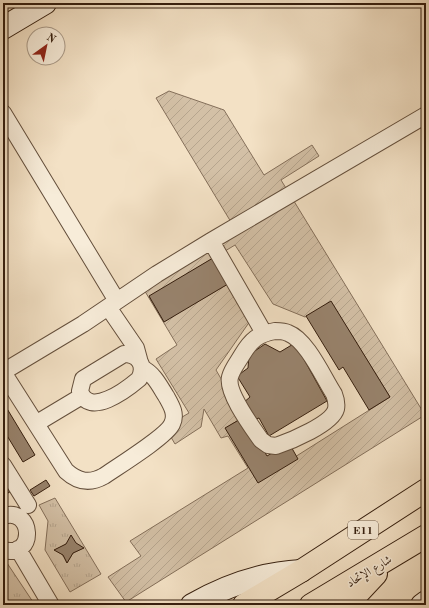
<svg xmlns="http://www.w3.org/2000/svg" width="429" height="608" font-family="'Old Standard TT',Amiri,serif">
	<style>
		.grass { fill: url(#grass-tufts); stroke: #846f5a; fill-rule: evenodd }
		.garden { fill: url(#garden-furrows); stroke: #846f5a; fill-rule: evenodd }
		.building { fill: #98836d; stroke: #351e0e }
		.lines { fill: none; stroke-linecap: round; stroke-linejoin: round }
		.street-casing { stroke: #644f3c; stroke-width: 18 }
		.secondary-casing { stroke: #351e0e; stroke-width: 24 }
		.highway-casing { stroke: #351e0e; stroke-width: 24 }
		.street { stroke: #f7ecd9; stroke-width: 16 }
		.secondary { stroke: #f7ecd9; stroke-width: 22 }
		.highway { stroke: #f3e1c5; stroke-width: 22 }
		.labels { text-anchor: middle; stroke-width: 3; stroke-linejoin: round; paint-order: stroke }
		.shield { fill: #f7ecd9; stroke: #6f5c4b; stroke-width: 1 }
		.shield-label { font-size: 11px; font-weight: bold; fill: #351e0e }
		.street-label { font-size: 12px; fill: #351e0e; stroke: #f7ecd9 }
	</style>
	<defs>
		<pattern id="grass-tufts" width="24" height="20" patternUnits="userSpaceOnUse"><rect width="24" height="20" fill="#d3c0a6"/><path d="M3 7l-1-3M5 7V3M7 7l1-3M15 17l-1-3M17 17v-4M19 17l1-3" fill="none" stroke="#b6a58e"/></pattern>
		<pattern id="garden-furrows" width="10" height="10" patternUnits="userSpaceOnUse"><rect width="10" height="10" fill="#d3c0a6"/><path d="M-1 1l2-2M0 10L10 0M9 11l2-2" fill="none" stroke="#b6a58e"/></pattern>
	</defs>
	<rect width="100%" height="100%" fill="#f3e1c5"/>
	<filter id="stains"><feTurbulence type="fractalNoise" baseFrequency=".005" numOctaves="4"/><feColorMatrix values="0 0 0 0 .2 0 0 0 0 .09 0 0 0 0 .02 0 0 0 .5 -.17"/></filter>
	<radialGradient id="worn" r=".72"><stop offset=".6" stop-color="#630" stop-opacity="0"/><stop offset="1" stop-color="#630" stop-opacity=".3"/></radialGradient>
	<!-- grass -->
	<path class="grass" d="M 55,498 L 101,574 L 70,592 L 45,550 L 48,521 L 39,505 ZM 66,544 L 83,548 L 73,553 L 67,563 L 63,555 L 55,550 Z
		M 3,563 L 7,563 L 35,605 L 3,605 Z"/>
	<!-- garden -->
	<path class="garden" d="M 169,91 L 224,110 L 264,175 L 312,145 L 319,156 L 281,180 L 425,415 L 126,602 L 108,577 L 141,556 L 130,541 L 248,468 L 228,436 L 221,438 L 204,409 L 201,427 L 175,444 L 165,427 L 189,413 L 156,359 L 177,345 L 143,288 L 237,232 L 156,98 ZM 235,245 L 273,304 L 305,317 L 331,302 L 390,397 L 260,479 L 226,428 L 243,417 L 216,370 L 255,314 L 233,281 L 164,321 L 149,297 Z"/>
	<!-- building -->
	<path class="building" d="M 218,255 L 233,281 L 164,322 L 149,296 Z
		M 331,301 L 390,397 L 369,410 L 343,367 L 339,370 L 306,316 Z
		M 295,343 L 327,401 L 269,436 L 259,418 L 254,420 L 243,403 L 250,397 L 237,376 L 248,368 L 249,355 L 265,344 L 280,352 Z
		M 3,402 L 35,455 L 23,462 L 3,429 Z
		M 244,417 L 267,456 L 289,443 L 298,459 L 258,483 L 225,428 Z
		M 3,473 L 13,490 L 3,496 Z
		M 46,480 L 50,486 L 34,496 L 30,490 Z
		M 71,535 L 76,543 L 84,548 L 73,553 L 67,563 L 63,555 L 54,550 L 66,544 Z"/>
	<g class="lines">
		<!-- street casing -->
		<g class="street-casing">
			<path id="street" d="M 3,113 L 117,301
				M 211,241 L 264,333
				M 108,307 L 136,348 L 139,359
				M 275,331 C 279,331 284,331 288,333 C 307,340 323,377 334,394 C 336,399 337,404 336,409 C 332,424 291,441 276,446 L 268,445 L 261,440 C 252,427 226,392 230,377 C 232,369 238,362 242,355 C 251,340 258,334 275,331 Z
				M 124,354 C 139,354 146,366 139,379 C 126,390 89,418 80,391 L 83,379 Z
				M 3,372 L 83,324 L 157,274 L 211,241 L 426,115
				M 3,372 L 66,471 C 78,482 90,484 104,476 C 117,467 167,436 172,424 C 177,414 171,405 166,396 C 159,385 154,374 142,368
				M 37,423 L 82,396
				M 3,465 L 28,505
				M 3,516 C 33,506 37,559 3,550
				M 18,549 L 51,605"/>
		</g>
		<!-- secondary casing -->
		<g class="secondary-casing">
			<path id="secondary" d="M 3,28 L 45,3
				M 192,605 C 225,586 263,573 301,571
				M 422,605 L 426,602"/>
		</g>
		<!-- highway casing -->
		<g class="highway-casing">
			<path id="highway" d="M 244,605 L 301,571 L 426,490
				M 311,605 L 426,536
				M 347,605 L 376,574"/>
		</g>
		<!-- street -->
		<use href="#street" class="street"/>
		<!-- secondary -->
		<use href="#secondary" class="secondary"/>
		<!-- highway -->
		<use href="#highway" class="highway"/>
	</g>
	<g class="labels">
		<!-- shield labels -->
		<rect class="shield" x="348" y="521" width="30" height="18" rx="3"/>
		<g class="shield-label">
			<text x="363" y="534">E11</text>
		</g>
		<!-- street labels -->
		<g class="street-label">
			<text transform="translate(369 571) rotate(-31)" y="4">شارع الإتحاد</text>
		</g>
	</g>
	<!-- margin -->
	<rect width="429" height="608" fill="none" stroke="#f3e1c5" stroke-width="16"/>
	<rect x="4" y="4" width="421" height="600" fill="none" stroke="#351e0e" stroke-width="2"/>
	<rect x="8" y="8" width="413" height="592" fill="none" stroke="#351e0e"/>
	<!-- north arrow -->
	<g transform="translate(46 46) rotate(33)"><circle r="19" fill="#f7ecd9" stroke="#a99a88"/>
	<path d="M0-3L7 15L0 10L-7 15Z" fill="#8f2418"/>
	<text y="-6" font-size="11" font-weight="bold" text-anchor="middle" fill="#351e0e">N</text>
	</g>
	<rect width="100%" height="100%" filter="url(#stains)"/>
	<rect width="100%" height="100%" fill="url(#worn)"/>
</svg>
